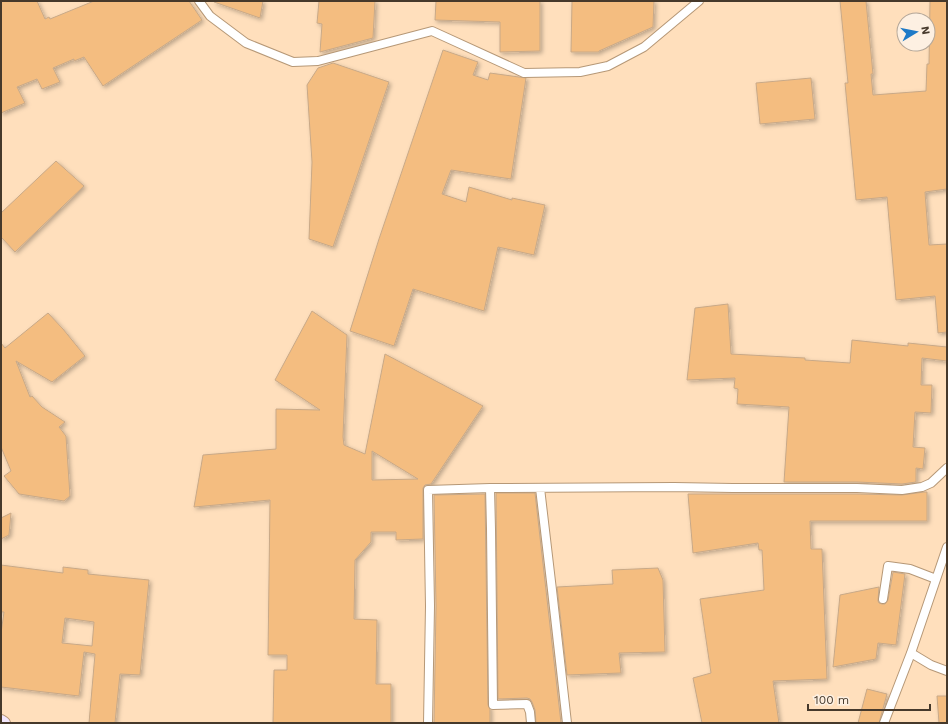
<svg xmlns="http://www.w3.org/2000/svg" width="948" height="724" font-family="'Work Sans',sans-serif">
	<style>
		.building { fill: #f4bd80; stroke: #c8a988; fill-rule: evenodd; filter: url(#shadow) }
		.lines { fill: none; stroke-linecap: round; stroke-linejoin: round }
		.street-casing { stroke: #b69877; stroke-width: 10 }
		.secondary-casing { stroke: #b69877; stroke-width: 14 }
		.street { stroke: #fff; stroke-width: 8 }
		.secondary { stroke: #f3e7fc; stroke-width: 12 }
	</style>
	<defs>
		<filter id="shadow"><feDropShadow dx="2" dy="2" stdDeviation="2" flood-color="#0004"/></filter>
	</defs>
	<rect width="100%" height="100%" fill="#ffdfbc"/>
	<!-- building -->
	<path class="building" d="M 1,1 L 37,1 L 45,19 L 49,17 L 50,19 L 94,1 L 189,1 L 202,20 L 103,86 L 84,57 L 74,61 L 74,59 L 53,68 L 60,82 L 42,89 L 37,79 L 17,87 L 25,103 L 1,113 Z
		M 214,1 L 263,1 L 260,18 L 214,2 Z
		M 319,1 L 375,1 L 373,38 L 320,52 L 322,24 L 317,23 Z
		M 436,1 L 540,1 L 540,51 L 500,52 L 500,22 L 435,20 Z
		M 572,1 L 654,1 L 653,27 L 599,51 L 599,52 L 571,52 Z
		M 840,1 L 866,1 L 873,74 L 871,74 L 873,95 L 926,91 L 927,64 L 929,64 L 930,1 L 947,1 L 947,189 L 925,192 L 929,245 L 947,244 L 947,332 L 938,333 L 935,296 L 896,300 L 887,197 L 856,200 L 845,83 L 848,83 Z
		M 443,50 L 478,62 L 473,75 L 488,80 L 490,73 L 526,78 L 511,179 L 451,170 L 442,194 L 466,202 L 469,187 L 512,200 L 512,198 L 545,205 L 534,255 L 498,247 L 484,311 L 413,289 L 394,346 L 350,331 L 379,239 Z
		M 333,63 L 389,82 L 333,247 L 309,239 L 312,162 L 307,85 L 318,68 Z
		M 811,78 L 815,119 L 760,124 L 756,83 Z
		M 56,161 L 84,186 L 15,252 L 1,237 L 1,213 Z
		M 728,304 L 731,354 L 805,358 L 805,360 L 850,363 L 852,340 L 908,346 L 908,343 L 947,347 L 947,361 L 922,358 L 921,385 L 932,385 L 931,413 L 915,412 L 913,447 L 925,448 L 923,469 L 916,468 L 916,482 L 902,484 L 857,482 L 784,482 L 789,407 L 737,404 L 738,389 L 734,388 L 735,378 L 687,380 L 695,308 Z
		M 312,311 L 347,335 L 343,437 L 344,445 L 365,454 L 385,354 L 483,406 L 431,484 L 425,485 L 423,488 L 423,539 L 396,540 L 396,532 L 371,532 L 371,542 L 355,560 L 354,619 L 377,620 L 376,684 L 391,684 L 391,723 L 273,723 L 274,670 L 287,670 L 287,655 L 268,655 L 270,500 L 194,507 L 203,455 L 276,449 L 276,409 L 320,410 L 275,380 ZM 372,451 L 418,479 L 372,480 Z
		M 48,313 L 63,329 L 85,356 L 52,382 L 16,361 L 30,397 L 32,396 L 42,407 L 65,422 L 59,427 L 66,436 L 70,496 L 64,501 L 19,494 L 4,476 L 11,471 L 1,447 L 1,343 L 5,348 Z
		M 924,492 L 927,492 L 927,521 L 810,521 L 811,549 L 822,549 L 827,679 L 773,681 L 779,723 L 702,723 L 693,678 L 711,673 L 700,599 L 764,590 L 762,550 L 759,550 L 758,543 L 693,553 L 688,494 L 857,494 L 902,495 Z
		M 496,493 L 535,493 L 561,723 L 536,723 L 535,710 L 532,702 L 530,699 L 527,698 L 498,699 Z
		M 485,494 L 488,705 L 490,709 L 490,723 L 434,723 L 436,606 L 434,495 Z
		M 11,513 L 9,535 L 1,539 L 1,518 Z
		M 1,565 L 63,573 L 63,567 L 88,570 L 88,574 L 149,580 L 140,675 L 120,674 L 115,723 L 89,723 L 95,654 L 84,652 L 79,696 L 1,687 L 1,633 L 4,612 L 1,612 ZM 65,618 L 94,622 L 92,646 L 62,643 Z
		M 658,568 L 663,580 L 665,652 L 619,653 L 621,673 L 567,675 L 557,587 L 613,584 L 612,570 Z
		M 893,572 L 905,574 L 896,645 L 878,643 L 876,659 L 833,667 L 840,595 L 879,587 L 878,601 L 879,603 L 882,604 L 885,604 L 888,600 Z
		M 867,689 L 887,694 L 879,723 L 858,723 Z
		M 937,696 L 947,696 L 947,723 L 939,723 Z"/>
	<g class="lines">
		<!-- street casing -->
		<g class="street-casing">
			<path id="street" d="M 199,1 L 210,16 L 246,43 L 293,62 L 318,61 L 432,31 L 524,73 L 580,72 L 608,66 L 644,47 L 699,1
				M 490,488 L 491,529 L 493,705 L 527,704 L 530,712 L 531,723
				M 540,488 L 552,590 L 567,723
				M 883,599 L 888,566 L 910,569 L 936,579
				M 911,653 L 931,665 L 947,671
				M 428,723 L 430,606 L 428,490 L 490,488 L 674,487 L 733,488 L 857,488 L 902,490 L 922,487 L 931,483 L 947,468
				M 884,723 L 911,653 L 947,547"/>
		</g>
		<!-- secondary casing -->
		<g class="secondary-casing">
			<path id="secondary" d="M 1,721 L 4,723"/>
		</g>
		<!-- street -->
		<use href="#street" class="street"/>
		<!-- secondary -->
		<use href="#secondary" class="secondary"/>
	</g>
	<!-- border -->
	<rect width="948" height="724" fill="none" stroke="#46392b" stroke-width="4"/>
	<!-- north arrow -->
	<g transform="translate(916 32) rotate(80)"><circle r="19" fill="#fdf0e2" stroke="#b4a799"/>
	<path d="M0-3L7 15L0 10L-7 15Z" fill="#1e7ac7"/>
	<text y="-6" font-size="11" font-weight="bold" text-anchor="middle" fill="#46392b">N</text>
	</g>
	<!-- scale -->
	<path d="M808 704v6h122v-6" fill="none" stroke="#46392b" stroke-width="2"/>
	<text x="814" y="704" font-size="12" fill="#46392b" stroke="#fdf0e2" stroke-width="3" paint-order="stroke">100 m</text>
</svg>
